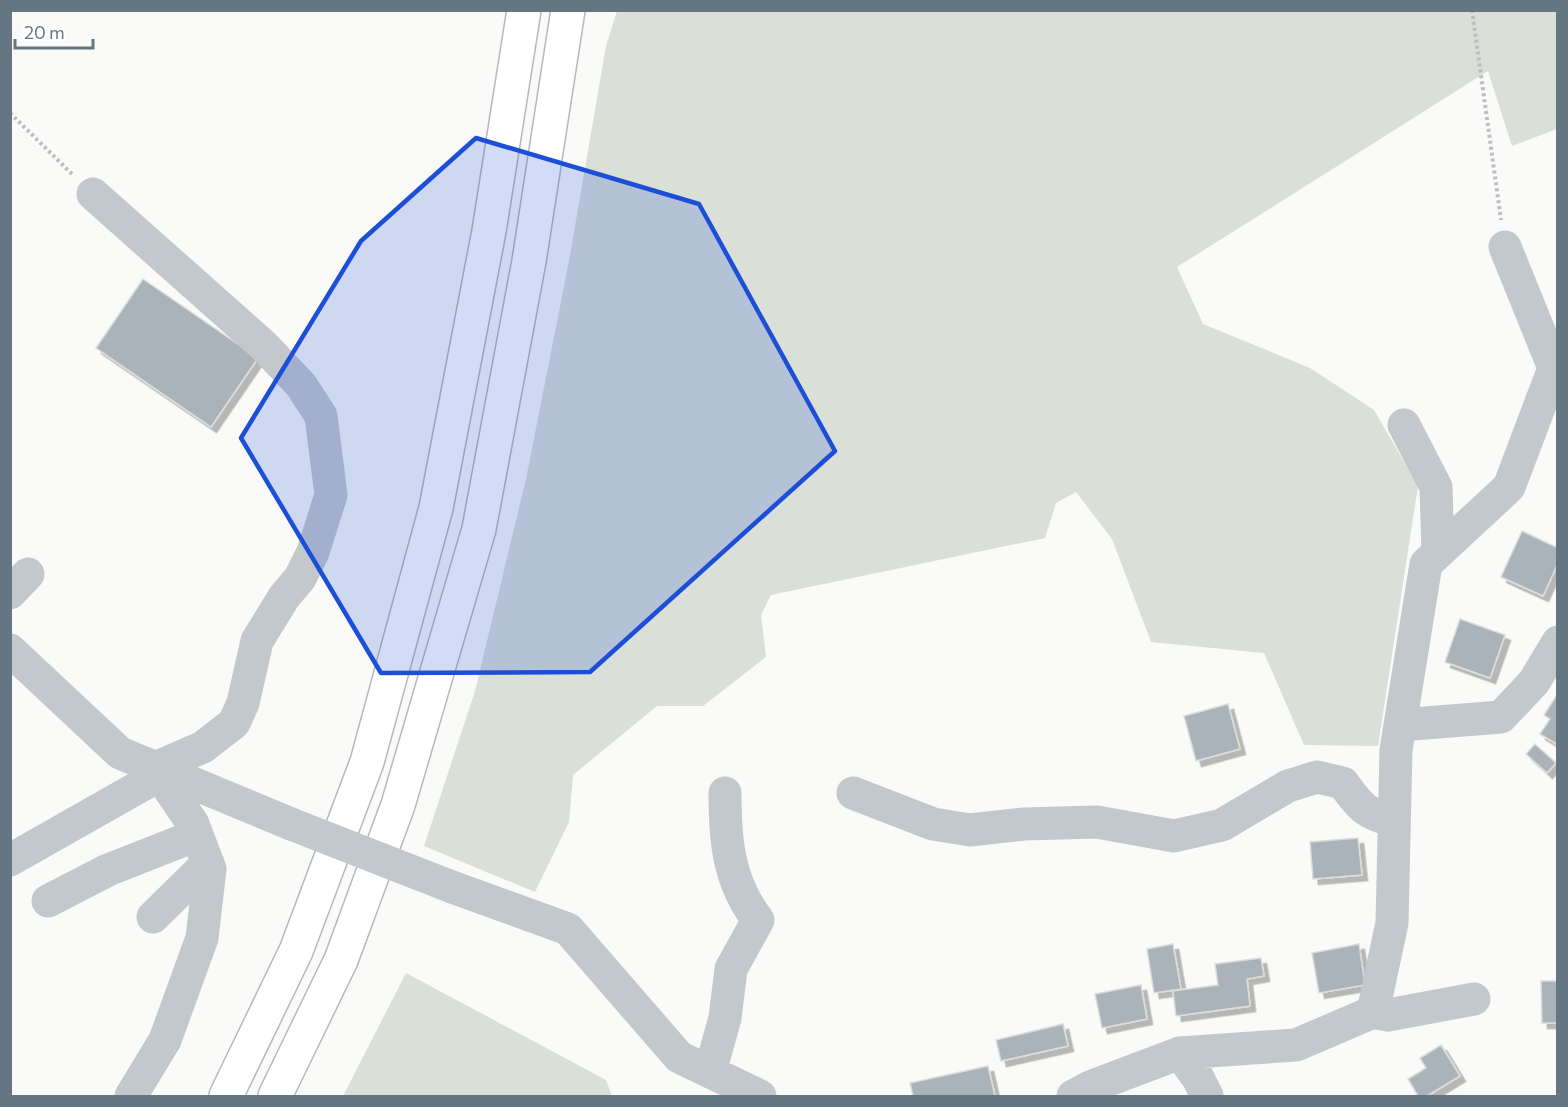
<svg xmlns="http://www.w3.org/2000/svg" width="1568" height="1107" font-family="Commissioner,sans-serif">
	<style>
		.green { fill: #dadfd7 }
		.building { fill: #aab3b9; stroke: #dcdcda; stroke-width: 1.5; filter: url(#shadow) }
		.lines { fill: none; stroke-linecap: round; stroke-linejoin: round }
		.highway-casing { stroke: #b4b9bd; stroke-width: 36 }
		.path { stroke: #bbbfc2; stroke-width: 4; stroke-dasharray: 3 3; stroke-linecap: butt }
		.minor { stroke: #c3c8cc; stroke-width: 33 }
		.highway { stroke: #fff; stroke-width: 33 }
		.minor-bridge { stroke: #c3c8cc; stroke-width: 33 }
		.marked { fill: #1d4ed8; fill-opacity: 0.2; stroke: #1d4ed8; stroke-width: 4.5; stroke-linejoin: round }
	</style>
	<defs>
		<filter id="shadow"><feDropShadow dx="5.5" dy="5.5" stdDeviation="0" flood-color="#0004"/></filter>
	</defs>
	<rect width="100%" height="100%" fill="#fafaf8"/>
	<!-- green -->
	<path class="green" d="M 617,11 L 1557,11 L 1557,129 L 1512,146 L 1488,71 L 1177,267 L 1203,324 L 1310,368 L 1374,410 L 1418,486 L 1378,746 L 1304,745 L 1264,653 L 1151,642 L 1112,539 L 1076,492 L 1056,503 L 1045,538 L 771,595 L 761,615 L 766,657 L 703,706 L 657,706 L 573,775 L 569,822 L 535,892 L 424,846 L 475,691 L 526,479 L 569,261 L 606,46 Z
		M 406,973 L 606,1080 L 612,1096 L 343,1096 Z"/>
	<!-- building -->
	<path class="building" d="M 143,279 L 258,358 L 211,427 L 96,348 Z
		M 1522,531 L 1558,548 L 1558,563 L 1543,596 L 1501,577 Z
		M 1460,619 L 1505,635 L 1490,678 L 1445,662 Z
		M 1558,693 L 1558,745 L 1540,734 L 1550,719 L 1544,715 Z
		M 1228,704 L 1240,749 L 1196,761 L 1184,716 Z
		M 1535,744 L 1556,763 L 1547,773 L 1526,754 Z
		M 1358,838 L 1362,875 L 1313,879 L 1310,842 Z
		M 1173,944 L 1181,989 L 1154,993 L 1147,949 Z
		M 1359,944 L 1365,985 L 1319,993 L 1312,953 Z
		M 1261,958 L 1264,976 L 1247,979 L 1250,1006 L 1176,1016 L 1173,991 L 1218,985 L 1215,964 Z
		M 1541,981 L 1558,981 L 1558,1023 L 1542,1023 Z
		M 1141,985 L 1147,1019 L 1102,1028 L 1095,994 Z
		M 1063,1024 L 1068,1046 L 1001,1061 L 996,1040 Z
		M 1441,1045 L 1460,1076 L 1427,1096 L 1418,1096 L 1408,1079 L 1426,1068 L 1420,1058 Z
		M 988,1066 L 995,1096 L 913,1096 L 910,1083 Z"/>
	<g class="lines">
		<!-- highway casing -->
		<g class="highway-casing">
			<path id="highway" d="M 226,1096 L 296,951 L 367,762 L 436,508 L 489,231 L 524,10
				M 275,1096 L 341,960 L 398,805 L 479,529 L 529,261 L 568,10"/>
		</g>
		<!-- path -->
		<path class="path" d="M 1472,10 L 1501,220
			M 10,113 L 73,175"/>
		<!-- minor -->
		<path class="minor" d="M 93,194 L 264,346 L 301,385 L 321,416 L 331,495 L 313,552 L 300,578 L 284,597 L 257,641 L 243,703 L 234,723 L 203,747 L 155,768 L 193,824 L 210,869 L 202,938 L 165,1040 L 131,1096
			M 1505,247 L 1554,368
			M 1404,425 L 1436,487 L 1438,553
			M 10,593 L 28,574
			M 10,650 L 120,753 L 291,824
			M 1400,725 L 1501,717 L 1534,682 L 1558,642
			M 853,793 L 933,824 L 970,830 L 1024,824 L 1097,822 L 1174,836 L 1222,825 L 1288,786 L 1317,777 L 1343,783 C 1360,807 1366,814 1394,821
			M 10,860 L 160,775
			M 452,887 L 568,929 L 679,1057 L 760,1096
			M 48,901 L 108,870 L 197,835
			M 153,917 L 208,863
			M 1373,1012 L 1388,1015 L 1474,999
			M 1180,1053 L 1198,1078 L 1207,1096
			M 710,1072 L 725,1018 L 731,969 L 758,920 C 728,881 725,840 725,793
			M 1073,1096 L 1090,1087 L 1180,1053 L 1296,1045 L 1373,1012 L 1392,923 L 1396,750 L 1426,564 L 1509,487 L 1554,368 L 1558,367"/>
		<!-- highway -->
		<use href="#highway" class="highway"/>
		<!-- minor-bridge -->
		<path class="minor-bridge" d="M 291,824 L 452,887"/>
	</g>
	<!-- marked area -->
	<path class="marked" d="M 476,138 L 699,204 L 835,451 L 590,672 L 381,673 L 241,438 L 361,241 Z"/>
	<!-- border -->
	<rect width="1568" height="1107" fill="none" stroke="#657683" stroke-width="24"/>
	<!-- scale -->
	<path d="M15 39v9h78v-9" fill="none" stroke="#657683" stroke-width="3"/>
	<text x="24" y="39" font-size="18" fill="#657683" stroke="#ffffff" stroke-width="4.5" paint-order="stroke">20 m</text>
</svg>
